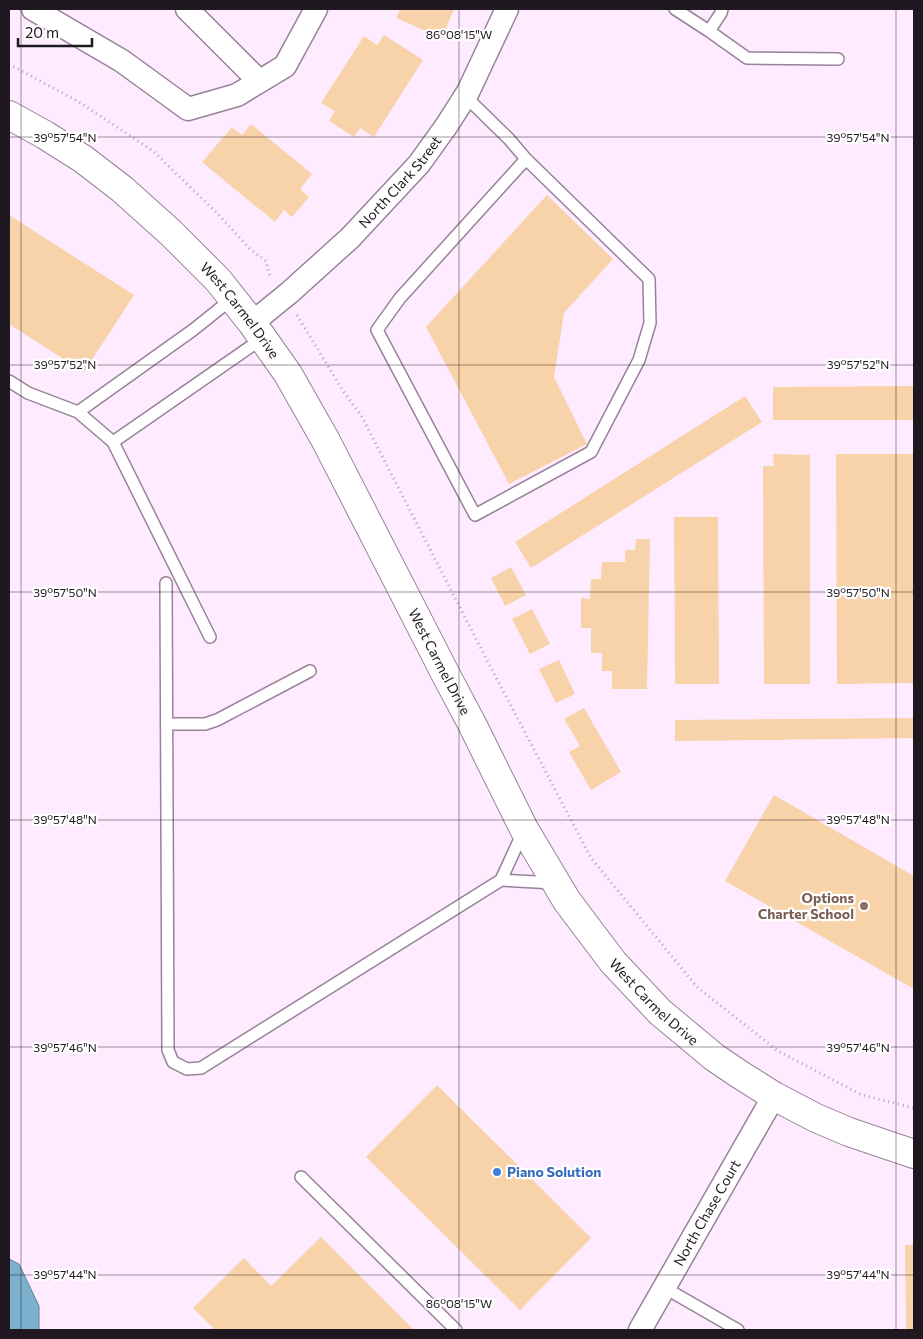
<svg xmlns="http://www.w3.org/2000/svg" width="923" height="1339" font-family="Commissioner,sans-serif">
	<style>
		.water { fill: #7cb1cd; stroke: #608399 }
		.building { fill: #f8d3a9 }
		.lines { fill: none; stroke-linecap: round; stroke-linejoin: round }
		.service-casing { stroke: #988299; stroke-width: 14 }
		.minor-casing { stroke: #988299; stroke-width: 25 }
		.tertiary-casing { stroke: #988299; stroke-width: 30 }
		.path { stroke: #b1a2b2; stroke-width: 3; stroke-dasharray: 1 4; stroke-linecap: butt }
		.service { stroke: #fff; stroke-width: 11 }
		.minor { stroke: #fff; stroke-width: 22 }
		.tertiary { stroke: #fff; stroke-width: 28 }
		.ticks { fill: none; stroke: #201821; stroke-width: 1; stroke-opacity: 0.45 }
		.education-dot { fill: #8d6e63; stroke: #fff; stroke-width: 2 }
		.shop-dot { fill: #3f7fe0; stroke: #fff; stroke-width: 2 }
		.labels { text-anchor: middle; stroke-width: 4.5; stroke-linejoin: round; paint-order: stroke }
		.street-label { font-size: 14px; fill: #201821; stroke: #fff }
		.education-label { font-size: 14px; font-weight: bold; fill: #785e54; stroke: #fff; text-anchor: end }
		.shop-label { font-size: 14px; font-weight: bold; fill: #366cbe; stroke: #fff; text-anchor: start }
		.ticks-label { font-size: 12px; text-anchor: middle; fill: #201821; stroke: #fff; stroke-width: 4.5; stroke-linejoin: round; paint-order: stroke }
	</style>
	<rect width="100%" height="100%" fill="#feebff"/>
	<!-- water -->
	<path class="water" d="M 9,1259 L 19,1264 L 39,1306 L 39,1330 L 9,1330 Z"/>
	<!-- building -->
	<path class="building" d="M 400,9 L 454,9 L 442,38 L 396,18 Z
		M 384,35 L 423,60 L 374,137 L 360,128 L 354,137 L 329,121 L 335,111 L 321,103 L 364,36 L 377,45 Z
		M 251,124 L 312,174 L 300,189 L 309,197 L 292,217 L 284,210 L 275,222 L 202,162 L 232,127 L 242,135 Z
		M 547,195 L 613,259 L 564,313 L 554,377 L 587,444 L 509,484 L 426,327 Z
		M 9,215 L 134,295 L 84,372 L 9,324 Z
		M 914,386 L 914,420 L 773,420 L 773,387 Z
		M 745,396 L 762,422 L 531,568 L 515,542 Z
		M 773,454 L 810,455 L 810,684 L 764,684 L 763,466 L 774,466 Z
		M 836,454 L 914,454 L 914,683 L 837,684 Z
		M 674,517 L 718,517 L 719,684 L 675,684 Z
		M 636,539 L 650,539 L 647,689 L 612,689 L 612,671 L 602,671 L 602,653 L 591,653 L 591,628 L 581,628 L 581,598 L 590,599 L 591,579 L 601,579 L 602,562 L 625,562 L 625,550 L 635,550 Z
		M 511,567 L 526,595 L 505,606 L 491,578 Z
		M 532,609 L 550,644 L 530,654 L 512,619 Z
		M 559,660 L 575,694 L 556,703 L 539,669 Z
		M 584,708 L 621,772 L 591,790 L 569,752 L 580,746 L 564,719 Z
		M 914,718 L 914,738 L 675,741 L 675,720 Z
		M 774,795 L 914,876 L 914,989 L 725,881 Z
		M 437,1085 L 591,1238 L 520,1310 L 366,1157 Z
		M 321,1237 L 414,1330 L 215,1330 L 193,1308 L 244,1258 L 271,1286 Z
		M 905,1245 L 914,1245 L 914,1330 L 906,1330 Z"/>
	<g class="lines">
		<!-- service casing -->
		<g class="service-casing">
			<path id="service" d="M 675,9 L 709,31 L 747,58 L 838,59
				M 709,31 L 721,13 L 722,9
				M 465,96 L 509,139 L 526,159 L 400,298 L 377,330 L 475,515 L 591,452 L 639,360 L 650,323 L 649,279 L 526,159
				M 9,381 L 28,393 L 78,412 L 193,330 L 233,298
				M 78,412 L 113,442
				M 166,583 L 168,1050 L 173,1062 L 187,1069 L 201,1068 L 501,880 L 555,883
				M 210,637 L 113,442 L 263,338
				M 167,724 L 205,724 L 217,720 L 310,671
				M 501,880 L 523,832
				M 301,1177 L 456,1330
				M 665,1288 L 738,1330"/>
		</g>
		<!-- minor casing -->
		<g class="minor-casing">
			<g id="minor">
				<path d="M 33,9 L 122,61 L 188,109 L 237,95 L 285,66 L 316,9"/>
				<path d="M 187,9 L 259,81"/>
				<path id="s1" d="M 252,323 L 289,293 L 350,238 L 419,164 L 447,125 L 468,92 L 507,9"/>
				<path id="s2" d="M 640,1330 L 774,1096"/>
			</g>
		</g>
		<!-- tertiary casing -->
		<g class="tertiary-casing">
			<g id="tertiary">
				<path id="s3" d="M 9,115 L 45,135 L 83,159 L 122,189 L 171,233 L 218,280 L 252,323 L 288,374 L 326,441 L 446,675 L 472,724 L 524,829 L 567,901 L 613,962 L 660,1012 L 714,1057 L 739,1074 L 774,1096 L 816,1118 L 849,1132 L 914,1154"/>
			</g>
		</g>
		<!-- path -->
		<path class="path" d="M 9,64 L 79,102 L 153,151 L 218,214 L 250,249 L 266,261 L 269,273 L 271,277
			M 297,315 L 343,391 L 361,415 L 488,662 L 591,858 L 697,987 L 778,1051 L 862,1095 L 914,1108"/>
		<!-- service -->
		<use href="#service" class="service"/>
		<!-- minor -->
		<use href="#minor" class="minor"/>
		<!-- tertiary -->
		<use href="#tertiary" class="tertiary"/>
	</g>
	<!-- ticks -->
	<path class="ticks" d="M 21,9 L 21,1330M 459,9 L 459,1330M 896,9 L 896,1330M 9,137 L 914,137M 9,365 L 914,365M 9,592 L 914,592M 9,820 L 914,820M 9,1047 L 914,1047M 9,1275 L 914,1275"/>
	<!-- markers -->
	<circle class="education-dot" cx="864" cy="906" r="5"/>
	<circle class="shop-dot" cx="497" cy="1172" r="5"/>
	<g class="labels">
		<!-- street labels -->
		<g class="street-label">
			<text dy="5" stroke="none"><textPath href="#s1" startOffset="205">North Clark Street</textPath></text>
			<text dy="5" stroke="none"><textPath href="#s3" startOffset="305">West Carmel Drive</textPath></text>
			<text dy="5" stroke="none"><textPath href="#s3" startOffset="710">West Carmel Drive</textPath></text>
			<text dy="5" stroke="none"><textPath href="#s3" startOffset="1115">West Carmel Drive</textPath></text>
			<text dy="5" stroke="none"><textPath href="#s2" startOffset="135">North Chase Court</textPath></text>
		</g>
		<!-- education labels -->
		<g class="education-label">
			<text x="854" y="903">Options<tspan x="854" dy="16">Charter School</tspan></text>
		</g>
		<!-- shop labels -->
		<g class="shop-label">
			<text x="507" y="1177">Piano Solution</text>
		</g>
	</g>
	<g class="ticks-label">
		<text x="459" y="39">86°08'15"W</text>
		<text x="65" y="142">39°57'54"N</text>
		<text x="858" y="142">39°57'54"N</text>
		<text x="65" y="369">39°57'52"N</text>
		<text x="858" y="369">39°57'52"N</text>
		<text x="65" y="597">39°57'50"N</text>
		<text x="858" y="597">39°57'50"N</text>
		<text x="65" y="824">39°57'48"N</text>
		<text x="858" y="824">39°57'48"N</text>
		<text x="65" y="1052">39°57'46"N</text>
		<text x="858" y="1052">39°57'46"N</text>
		<text x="65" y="1279">39°57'44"N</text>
		<text x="858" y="1279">39°57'44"N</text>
		<text x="459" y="1308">86°08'15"W</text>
	</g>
	<!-- border -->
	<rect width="923" height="1339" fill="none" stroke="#201821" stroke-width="20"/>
	<!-- scale -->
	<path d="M18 38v8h74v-8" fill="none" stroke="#201821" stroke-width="2.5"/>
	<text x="25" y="38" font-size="15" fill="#201821" stroke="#ffffff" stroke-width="4" paint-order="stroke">20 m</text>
</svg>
